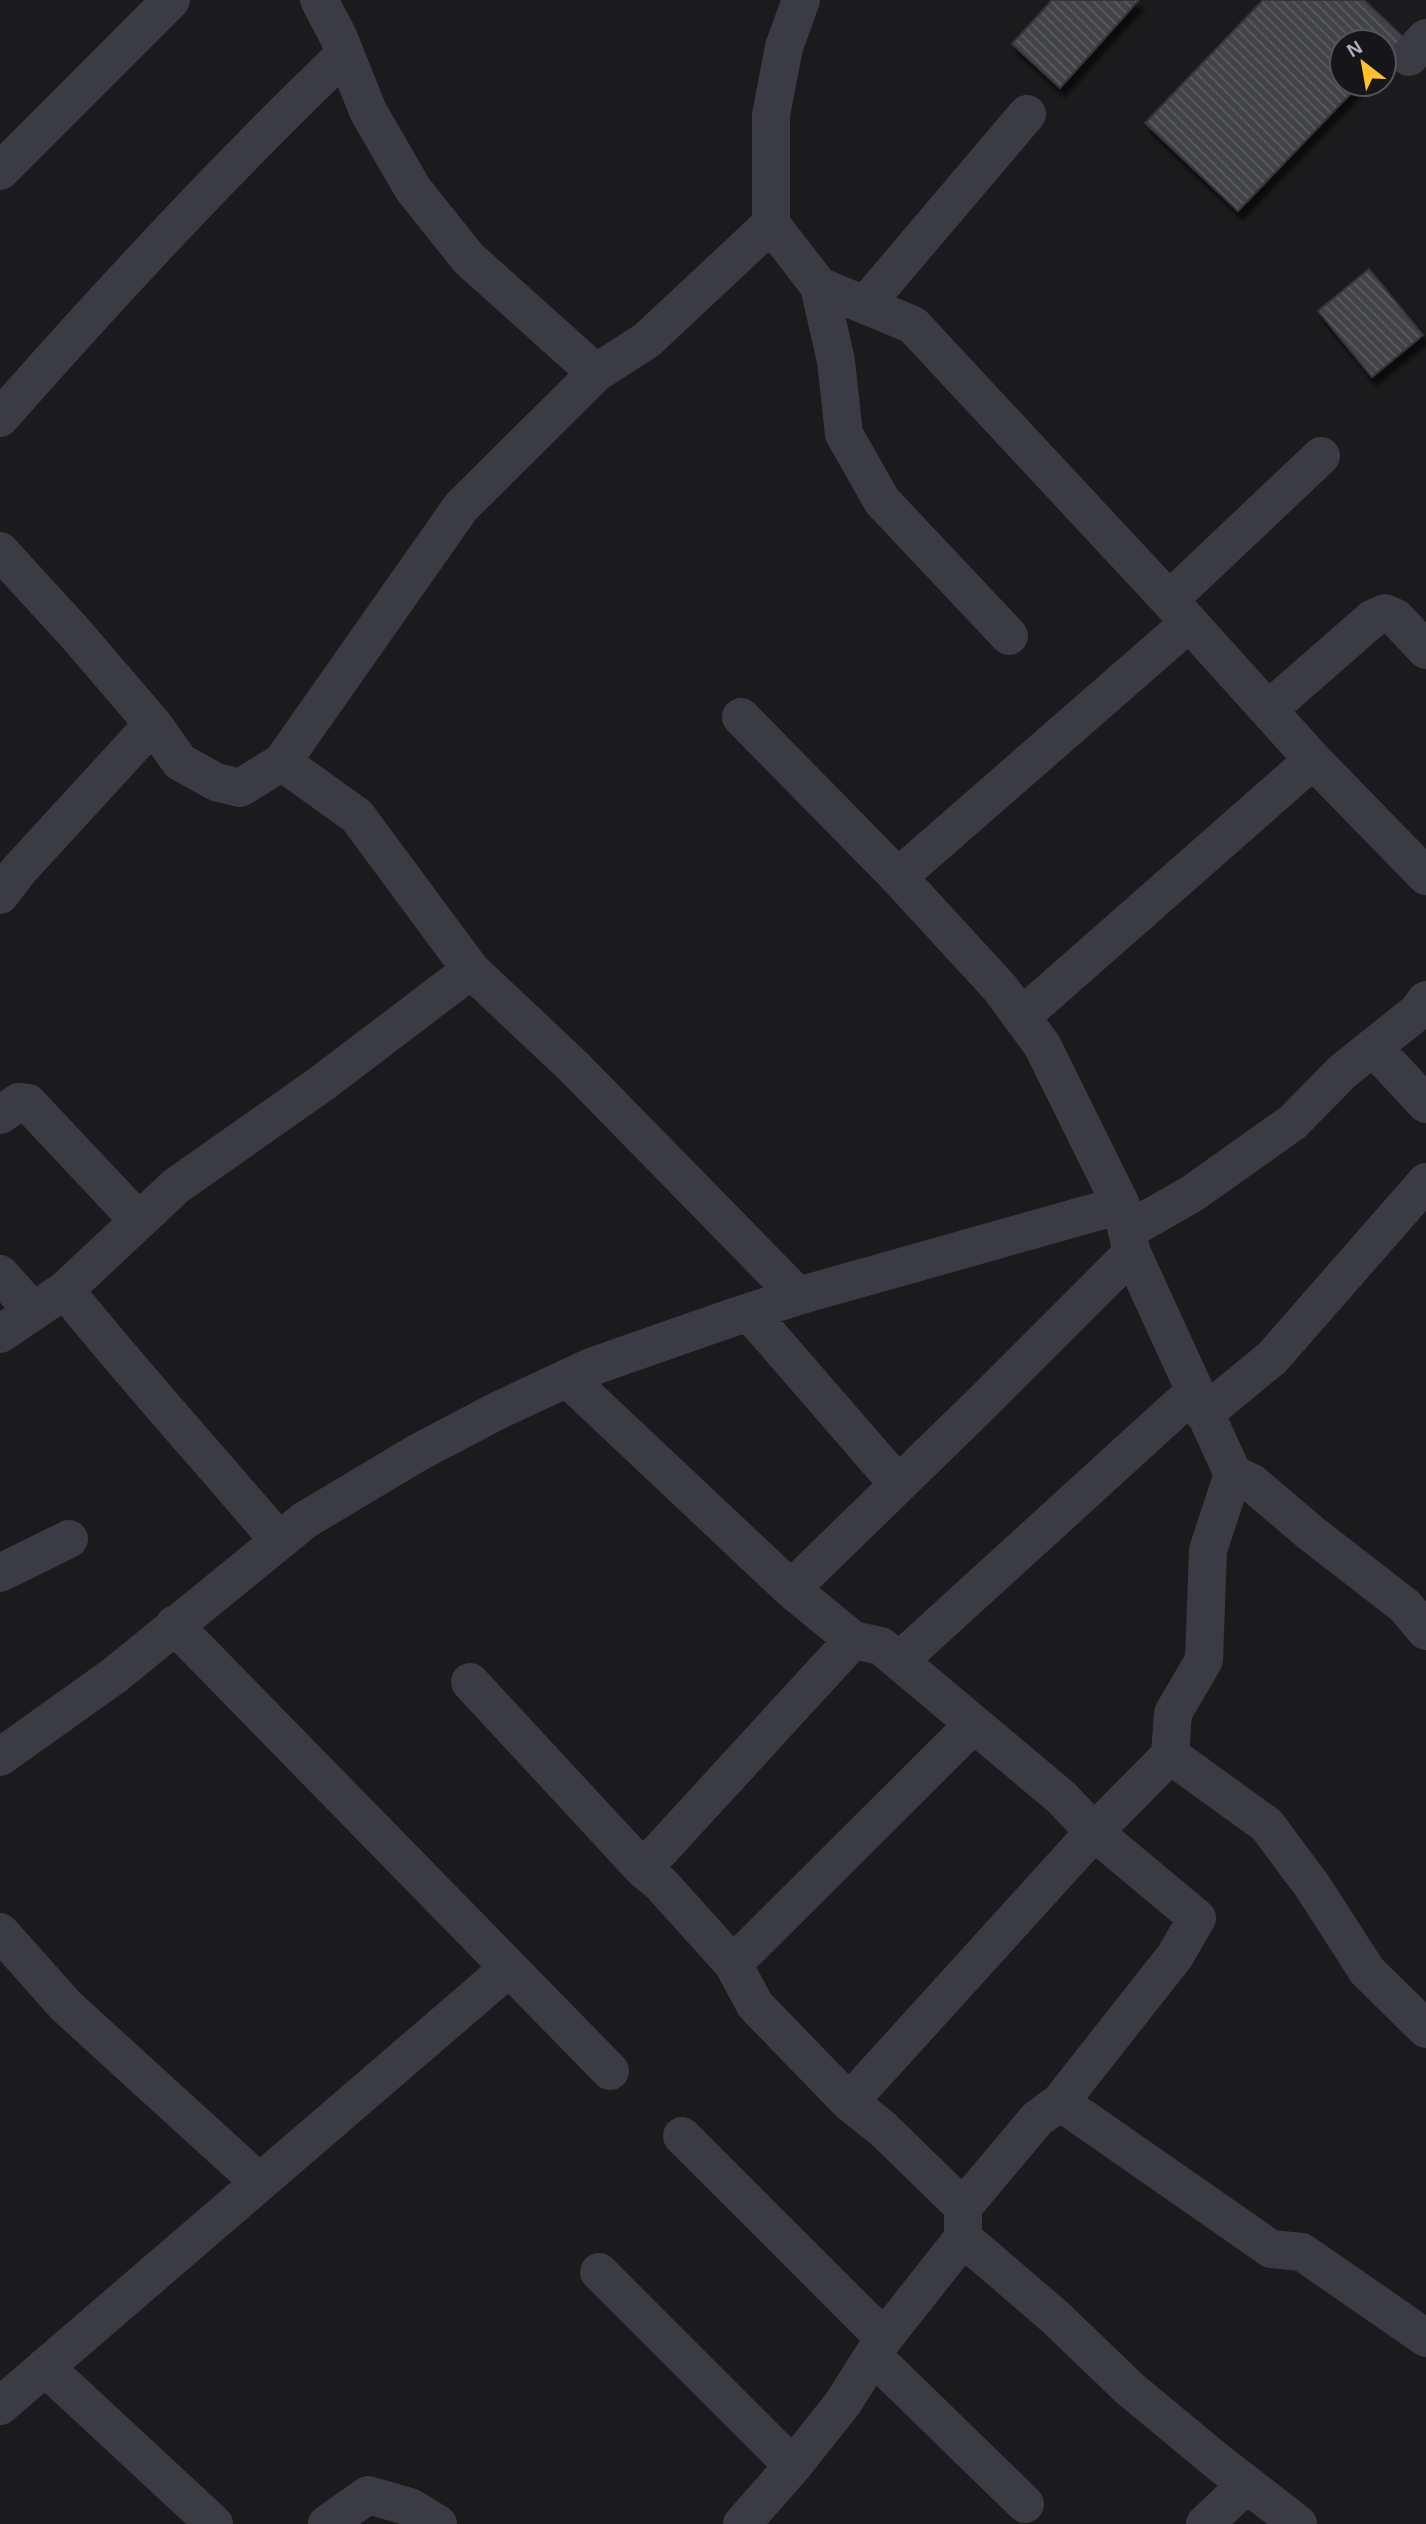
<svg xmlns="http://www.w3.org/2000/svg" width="1426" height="2524" font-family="Arial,sans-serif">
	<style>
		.building { fill: url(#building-back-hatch); stroke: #35343a; stroke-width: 2; filter: url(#shadow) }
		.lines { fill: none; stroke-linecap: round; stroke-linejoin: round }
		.minor { stroke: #3b3c43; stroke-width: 38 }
	</style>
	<defs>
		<pattern id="building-back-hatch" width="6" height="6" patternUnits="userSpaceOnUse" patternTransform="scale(1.75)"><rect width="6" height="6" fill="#424348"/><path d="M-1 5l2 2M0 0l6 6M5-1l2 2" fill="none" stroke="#5b5c61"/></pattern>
		<filter id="shadow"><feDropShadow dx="4.5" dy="8" stdDeviation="2" flood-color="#0009"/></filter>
	</defs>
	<rect width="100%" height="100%" fill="#1b1b1d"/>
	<!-- building -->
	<path class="building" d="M 1052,0 L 1139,0 L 1060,88 L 1012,44 Z
		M 1263,0 L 1364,0 L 1404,38 L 1384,59 L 1384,42 L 1342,42 L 1342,84 L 1360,84 L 1238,211 L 1145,123 Z
		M 1369,269 L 1423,335 L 1372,377 L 1318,311 Z"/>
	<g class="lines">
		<!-- minor -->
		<path class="minor" d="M 319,0 L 338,36 L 368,111 L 413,189 L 469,259 L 596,373
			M 801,0 L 784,47 L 771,115 L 771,224 L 819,286 L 913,325 L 1169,600 L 1313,760 L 1426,876
			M 1409,57 L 1426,38
			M 0,171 L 171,0
			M 771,224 L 647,340 L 596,373 L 461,507 L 282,762 L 357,816 L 471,970 L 574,1067 L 798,1296
			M 819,286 L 836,361 L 844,434 L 882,501 L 1009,636
			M 865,305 L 1027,114
			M 0,418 C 110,293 224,170 345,54
			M 0,551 L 75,633 L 153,724 L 180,762 L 216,782 L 240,788 L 282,762
			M 1169,600 L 1321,456
			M 1189,623 L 898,877 L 1000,988 L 1042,1045 L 1121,1205 L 1132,1253 L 1233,1474 L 1252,1483 L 1312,1534 L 1405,1606 L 1426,1631
			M 1268,710 L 1372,619 L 1385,613 L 1396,618 L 1426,650
			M 741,717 L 898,877
			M 0,895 L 20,869 L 153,724
			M 1021,1017 L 1313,760
			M 1373,1047 L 1426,1104
			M 0,1115 L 19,1102 L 28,1103 L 138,1220
			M 1127,1231 L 1193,1193 L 1293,1122 L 1342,1072 L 1417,1012 L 1426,1000
			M 0,1274 L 33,1311
			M 65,1290 C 134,1376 208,1457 279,1541
			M 749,1312 L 898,1484
			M 0,1334 L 65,1290 L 176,1186 L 321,1084 L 471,970
			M 567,1378 L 791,1589 L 853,1640 L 881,1646 L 1062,1798 L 1094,1832 L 1197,1918 L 1175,1956 L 1060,2102 L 1037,2119 L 963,2207 L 963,2238 L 884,2338 L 843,2403 L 793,2466 L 742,2524
			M 1204,1414 L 1272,1358 L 1426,1182
			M 0,1573 L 69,1539
			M 791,1589 L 982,1403 L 1132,1253
			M 174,1625 L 610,2071
			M 899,1661 L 1194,1392
			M 470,1682 L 643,1869 L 661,1884 L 733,1964 L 755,2005 L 849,2102 L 883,2129 L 963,2207
			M 1170,1755 L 1267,1825 L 1313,1887 L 1367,1971 L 1426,2029
			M 0,1757 L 115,1675 L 305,1520 L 419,1452 L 497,1411 L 591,1367 L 731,1318 L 798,1296 L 1121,1205
			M 643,1869 L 853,1640
			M 0,1932 L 66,2006 L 259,2182
			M 733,1964 L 974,1724
			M 849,2102 L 1094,1832 L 1170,1755 L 1173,1713 L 1204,1660 L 1208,1550 L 1233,1474
			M 1060,2102 L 1271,2249 L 1302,2252 L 1426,2338
			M 682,2136 L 884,2338
			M 963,2238 L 1055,2317 L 1130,2389 L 1218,2462 L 1298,2524
			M 599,2272 L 793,2466
			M 873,2356 L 1025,2504
			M 45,2367 L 214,2524
			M 0,2406 L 509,1968
			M 327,2524 L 368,2495 L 410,2507 L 438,2524
			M 1205,2524 L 1247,2484"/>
	</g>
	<!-- north arrow -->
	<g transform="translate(1363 63) rotate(329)"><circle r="33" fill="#161619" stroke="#52545b" stroke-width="2"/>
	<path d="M0-5L12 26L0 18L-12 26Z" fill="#ffc131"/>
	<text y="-10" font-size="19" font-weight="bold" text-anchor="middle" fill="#acb1be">N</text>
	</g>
</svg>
